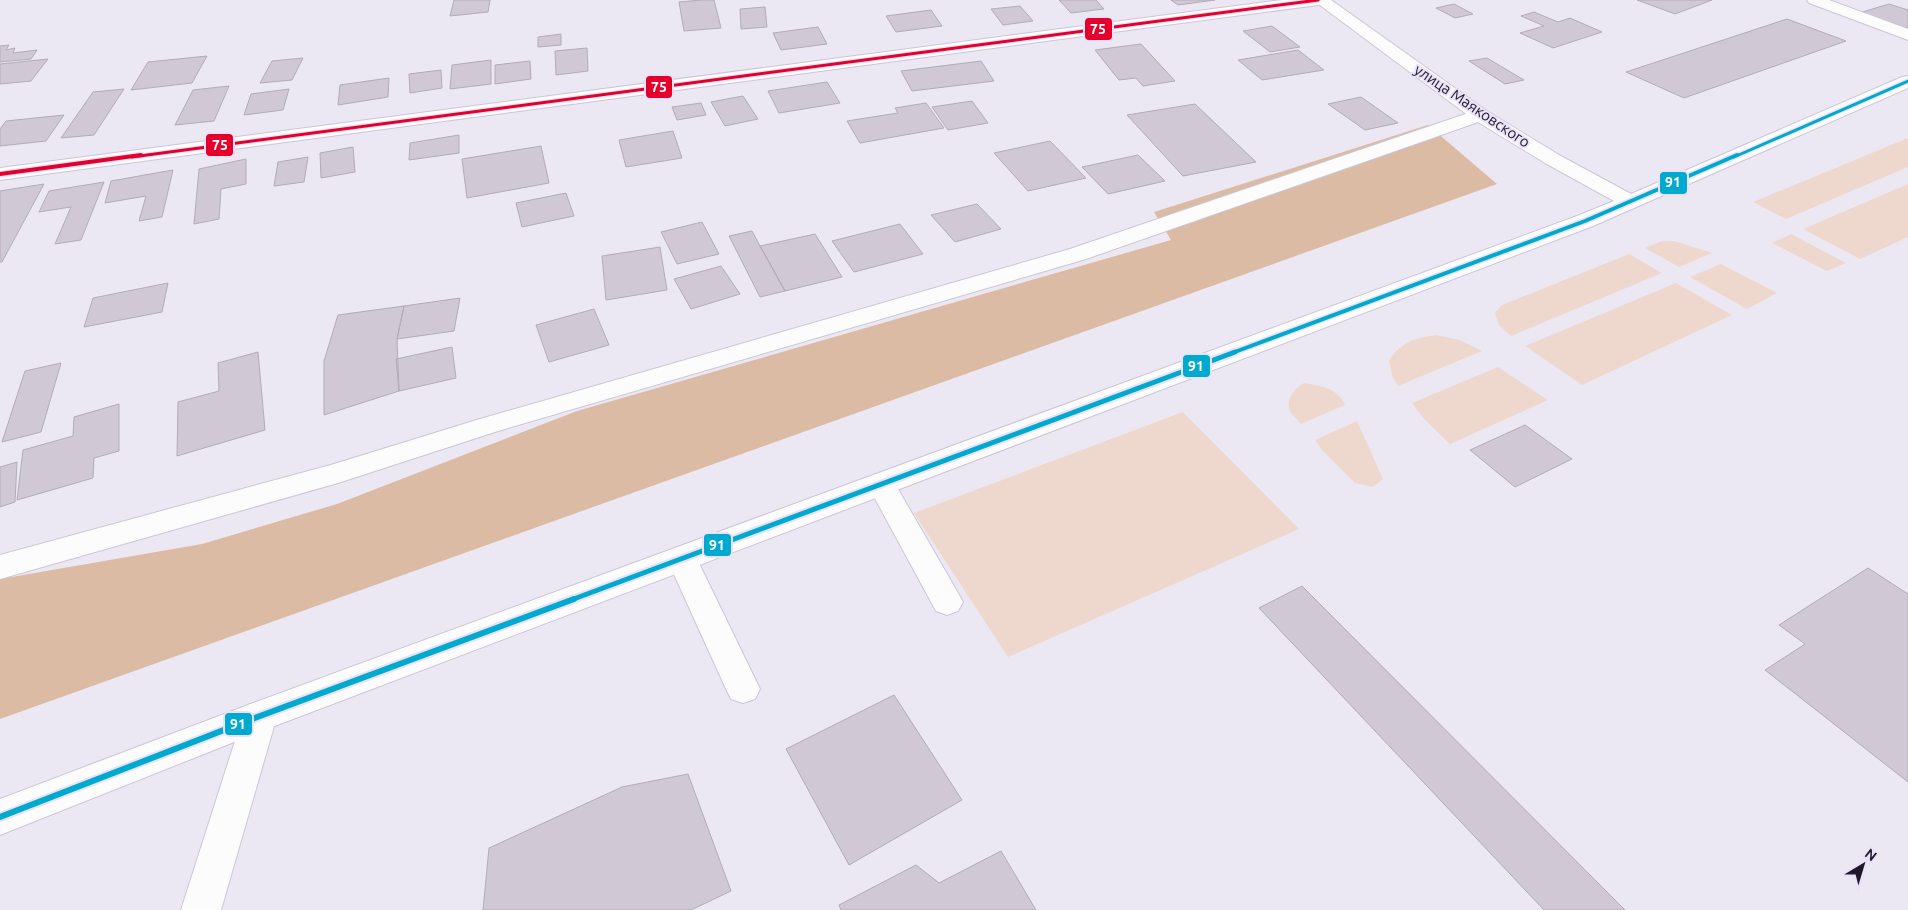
<svg xmlns="http://www.w3.org/2000/svg" width="1908" height="910" font-family="Ubuntu,sans-serif">
	<style>
		.green { fill: #eed8cd }
		.forest { fill: #dcbba5 }
		.building { fill: #d0c8d5; stroke: #b3abb8 }
		.lines { fill: none; stroke-linecap: round; stroke-linejoin: round }
		.minor-casing { stroke: #cbc6d5; stroke-width: 2 }
		.major-casing { stroke: #cbc6d5; stroke-width: 2 }
		.minor { fill: #fcfcfd; fill-rule: evenodd }
		.major { fill: #fcfcfd; fill-rule: evenodd }
		.bus-1-far1-casing { stroke: #eae3f8; stroke-width: 5.5 }
		.bus-1-casing { stroke: #eae3f8; stroke-width: 7 }
		.bus-2-far3-casing { stroke: #eae3f8; stroke-width: 5.5 }
		.bus-2-far2-casing { stroke: #eae3f8; stroke-width: 7 }
		.bus-2-far1-casing { stroke: #eae3f8; stroke-width: 9 }
		.bus-2-casing { stroke: #eae3f8; stroke-width: 10 }
		.bus-1-far1 { stroke: #e4002b; stroke-width: 3 }
		.bus-1 { stroke: #e4002b; stroke-width: 4 }
		.bus-2-far3 { stroke: #00a9ce; stroke-width: 3 }
		.bus-2-far2 { stroke: #00a9ce; stroke-width: 4 }
		.bus-2-far1 { stroke: #00a9ce; stroke-width: 5 }
		.bus-2 { stroke: #00a9ce; stroke-width: 6 }
		.labels { text-anchor: middle; stroke-width: 4; stroke-linejoin: round; paint-order: stroke }
		.far-street-label { font-size: 15px; fill: #20192c; stroke: #eae3f8 }
		.line-badge { stroke: #eae3f8; stroke-width: 2 }
		.badge-label { font-size: 14px; text-anchor: middle; font-weight: bold; fill: #fff }
	</style>
	<rect width="100%" height="100%" fill="#ebe8f3"/>
	<!-- green -->
	<path class="green" d="M 1908,138 L 1908,167 L 1786,219 L 1753,202 Z
		M 1908,184 L 1908,237 L 1860,259 L 1803,229 Z
		M 1791,234 L 1846,263 L 1827,271 L 1772,243 Z
		M 1662,241 L 1674,241 L 1712,253 L 1679,267 L 1645,248 Z
		M 1629,254 L 1662,273 L 1511,336 L 1499,325 L 1495,313 L 1502,305 Z
		M 1721,264 L 1777,293 L 1747,309 L 1690,277 Z
		M 1676,283 L 1732,315 L 1582,385 L 1525,346 Z
		M 1436,335 L 1460,340 L 1482,351 L 1398,386 L 1392,376 L 1389,360 C 1402,342 1414,338 1436,335 Z
		M 1498,367 L 1548,400 L 1450,444 L 1425,420 L 1412,403 Z
		M 1304,383 C 1321,386 1338,388 1345,405 L 1301,424 C 1298,420 1292,415 1290,411 C 1285,399 1295,388 1304,383 Z
		M 1183,412 L 1299,529 L 1008,657 L 914,513 Z
		M 1357,421 L 1383,479 L 1373,487 L 1355,483 L 1322,450 L 1315,440 Z"/>
	<!-- forest -->
	<path class="forest" d="M 1428,125 L 1497,184 L 0,719 L 0,579 L 202,544 L 337,504 L 577,411 L 1171,240 L 1154,212 Z"/>
	<!-- building -->
	<path class="building" d="M 454,0 L 490,0 L 488,12 L 450,16 Z
		M 701,0 L 714,0 L 721,28 L 684,31 L 679,2 Z
		M 1059,0 L 1096,0 L 1104,9 L 1071,13 Z
		M 1171,0 L 1215,0 L 1178,5 Z
		M 1637,0 L 1712,0 L 1675,14 Z
		M 1454,4 L 1473,14 L 1455,18 L 1436,8 Z
		M 1889,4 L 1908,10 L 1908,27 L 1902,29 L 1859,13 Z
		M 1020,6 L 1033,21 L 1003,25 L 991,9 Z
		M 765,7 L 767,27 L 741,29 L 740,9 Z
		M 931,10 L 942,26 L 896,32 L 886,16 Z
		M 1534,12 L 1558,22 L 1570,18 L 1602,32 L 1553,48 L 1520,33 L 1544,26 L 1521,16 Z
		M 1787,19 L 1846,41 L 1684,98 L 1626,72 Z
		M 1272,26 L 1300,47 L 1270,52 L 1243,31 Z
		M 818,27 L 827,44 L 781,50 L 773,33 Z
		M 561,34 L 561,45 L 538,47 L 538,37 Z
		M 1141,44 L 1175,81 L 1143,86 L 1136,78 L 1119,80 L 1095,50 Z
		M 9,45 L 6,50 L 15,48 L 13,53 L 37,50 L 31,59 L 0,62 L 0,46 Z
		M 587,48 L 588,71 L 556,75 L 555,51 Z
		M 1298,50 L 1324,70 L 1262,80 L 1238,60 Z
		M 207,56 L 192,83 L 131,90 L 148,62 Z
		M 303,58 L 292,80 L 260,83 L 272,61 Z
		M 1487,58 L 1524,80 L 1505,84 L 1469,61 Z
		M 48,59 L 31,81 L 0,84 L 0,64 Z
		M 491,60 L 491,84 L 450,89 L 452,65 Z
		M 530,61 L 531,79 L 495,84 L 495,65 Z
		M 981,61 L 994,81 L 912,91 L 901,71 Z
		M 441,70 L 442,88 L 410,93 L 409,74 Z
		M 389,78 L 388,97 L 338,105 L 340,85 Z
		M 827,82 L 840,103 L 779,113 L 768,91 Z
		M 229,86 L 214,121 L 175,125 L 193,90 Z
		M 124,89 L 94,135 L 61,138 L 93,92 Z
		M 289,89 L 283,110 L 244,115 L 251,94 Z
		M 743,96 L 758,119 L 725,126 L 711,102 Z
		M 1361,97 L 1398,123 L 1365,130 L 1328,104 Z
		M 972,101 L 988,123 L 948,130 L 932,107 Z
		M 701,103 L 706,115 L 677,120 L 672,107 Z
		M 926,103 L 944,128 L 860,143 L 847,121 L 898,113 L 895,108 Z
		M 1195,104 L 1256,162 L 1183,176 L 1127,115 Z
		M 64,115 L 46,141 L 0,146 L 0,129 L 6,121 Z
		M 673,131 L 682,158 L 626,167 L 619,140 Z
		M 459,135 L 459,153 L 409,160 L 410,143 Z
		M 1050,141 L 1086,178 L 1028,191 L 994,153 Z
		M 541,146 L 549,183 L 467,198 L 462,159 Z
		M 353,147 L 355,172 L 321,178 L 320,153 Z
		M 1138,155 L 1165,181 L 1108,194 L 1082,167 Z
		M 308,157 L 304,182 L 274,186 L 278,162 Z
		M 246,159 L 246,184 L 221,189 L 219,219 L 194,224 L 199,169 Z
		M 173,170 L 162,217 L 139,221 L 146,196 L 105,203 L 111,181 Z
		M 104,182 L 81,240 L 55,244 L 71,207 L 39,212 L 49,191 Z
		M 44,184 L 2,262 L 0,262 L 0,191 Z
		M 566,193 L 574,216 L 522,227 L 516,203 Z
		M 977,204 L 1001,229 L 955,242 L 931,215 Z
		M 702,222 L 719,254 L 677,264 L 661,232 Z
		M 900,224 L 923,254 L 854,272 L 832,241 Z
		M 752,231 L 760,246 L 785,291 L 760,297 L 729,236 Z
		M 815,234 L 842,277 L 785,291 L 760,246 Z
		M 660,247 L 667,290 L 606,300 L 602,256 Z
		M 721,266 L 740,294 L 691,309 L 674,279 Z
		M 168,283 L 162,312 L 84,327 L 93,298 Z
		M 460,298 L 454,331 L 397,339 L 404,306 Z
		M 404,306 L 397,339 L 399,391 L 324,415 L 324,361 L 338,315 Z
		M 594,309 L 609,345 L 549,362 L 536,325 Z
		M 452,347 L 456,378 L 399,391 L 396,359 Z
		M 258,352 L 265,430 L 177,456 L 178,402 L 219,391 L 218,363 Z
		M 61,363 L 41,432 L 2,442 L 25,371 Z
		M 119,404 L 119,451 L 94,458 L 93,478 L 17,500 L 23,450 L 73,436 L 74,417 Z
		M 1525,425 L 1572,459 L 1515,487 L 1470,450 Z
		M 17,462 L 15,502 L 0,507 L 0,467 Z
		M 1868,568 L 1908,594 L 1908,782 L 1765,670 L 1805,644 L 1779,625 Z
		M 1302,586 L 1625,910 L 1544,910 L 1259,608 Z
		M 894,695 L 962,800 L 849,865 L 786,749 Z
		M 688,774 L 731,891 L 691,910 L 483,910 L 489,848 L 622,787 Z
		M 1001,851 L 1036,910 L 841,910 L 839,905 L 916,865 L 939,883 Z"/>
	<g class="lines">
		<!-- minor casing -->
		<g class="minor-casing">
			<path id="minor" d="M 1282,0 L 1326,0 L 1324,3 L 1318,5 L 0,180 L 0,168 Z
				M 1807,0 L 1829,0 L 1908,29 L 1908,40 L 1809,3 Z
				M 1480,109 L 1487,111 L 1489,115 L 1487,119 L 1086,259 L 498,431 L 338,483 L 0,579 L 0,555 L 334,464 L 480,419 L 1070,249 Z
				M 881,474 L 891,477 L 958,593 L 963,602 L 958,611 L 947,615 L 936,611 L 867,484 L 871,477 Z
				M 682,547 L 693,551 L 760,689 L 755,699 L 743,703 L 731,699 L 726,689 L 667,559 L 671,551 Z
				M 260,701 L 272,705 L 277,716 L 221,910 L 181,910 L 243,716 L 248,705 Z"/>
		</g>
		<!-- major casing -->
		<g class="major-casing">
			<path id="major" d="M 1313,0 L 1331,0 L 1487,111 L 1559,155 L 1631,194 L 1902,77 L 1908,76 L 1908,88 L 1593,226 L 272,727 L 0,835 L 0,799 L 248,705 L 1577,216 L 1614,201 L 1545,163 L 1473,119 Z"/>
		</g>
		<!-- minor -->
		<use href="#minor" class="minor"/>
		<!-- major -->
		<use href="#major" class="major"/>
		<!-- bus-1-far1 casing -->
		<g class="bus-1-far1-casing">
			<path id="bus-1-far1" d="M 132,157 L 1318,0"/>
		</g>
		<!-- bus-1 casing -->
		<g class="bus-1-casing">
			<path id="bus-1" d="M 0,174 L 141,155"/>
		</g>
		<!-- bus-2-far3 casing -->
		<g class="bus-2-far3-casing">
			<path id="bus-2-far3" d="M 1734,157 L 1908,81"/>
		</g>
		<!-- bus-2-far2 casing -->
		<g class="bus-2-far2-casing">
			<path id="bus-2-far2" d="M 1232,353 L 1585,221 L 1737,155"/>
		</g>
		<!-- bus-2-far1 casing -->
		<g class="bus-2-far1-casing">
			<path id="bus-2-far1" d="M 571,600 L 1235,352"/>
		</g>
		<!-- bus-2 casing -->
		<g class="bus-2-casing">
			<path id="bus-2" d="M 0,817 L 260,716 L 574,599"/>
		</g>
		<!-- bus-1-far1 -->
		<use href="#bus-1-far1" class="bus-1-far1"/>
		<!-- bus-1 -->
		<use href="#bus-1" class="bus-1"/>
		<!-- bus-2-far3 -->
		<use href="#bus-2-far3" class="bus-2-far3"/>
		<!-- bus-2-far2 -->
		<use href="#bus-2-far2" class="bus-2-far2"/>
		<!-- bus-2-far1 -->
		<use href="#bus-2-far1" class="bus-2-far1"/>
		<!-- bus-2 -->
		<use href="#bus-2" class="bus-2"/>
	</g>
	<g class="labels">
		<!-- far-street labels -->
		<g class="far-street-label">
			<text transform="translate(1472 106) rotate(34)" y="5">улица Маяковского</text>
		</g>
	</g>
	<g class="line-badge">
		<rect x="1084" y="17" width="29" height="24" rx="5" fill="#e4002b"/>
		<rect x="645" y="75" width="28" height="24" rx="5" fill="#e4002b"/>
		<rect x="205" y="133" width="29" height="24" rx="5" fill="#e4002b"/>
		<rect x="1659" y="171" width="29" height="24" rx="5" fill="#00a9ce"/>
		<rect x="1182" y="354" width="29" height="24" rx="5" fill="#00a9ce"/>
		<rect x="703" y="533" width="29" height="24" rx="5" fill="#00a9ce"/>
		<rect x="224" y="712" width="29" height="24" rx="5" fill="#00a9ce"/>
	</g>
	<g class="badge-label">
		<text x="1098" y="34">75</text>
		<text x="659" y="92">75</text>
		<text x="220" y="150">75</text>
		<text x="1673" y="187">91</text>
		<text x="1196" y="371">91</text>
		<text x="717" y="550">91</text>
		<text x="238" y="729">91</text>
	</g>
	<!-- north arrow -->
	<g transform="translate(1863 865) rotate(38)" stroke="#eae3f8" stroke-width="4" paint-order="stroke">
	<path d="M0-4L9 19L0 12L-9 19Z" fill="#20192c"/>
	<text y="-8" font-size="14" font-weight="bold" text-anchor="middle" fill="#20192c">N</text>
	</g>
</svg>
